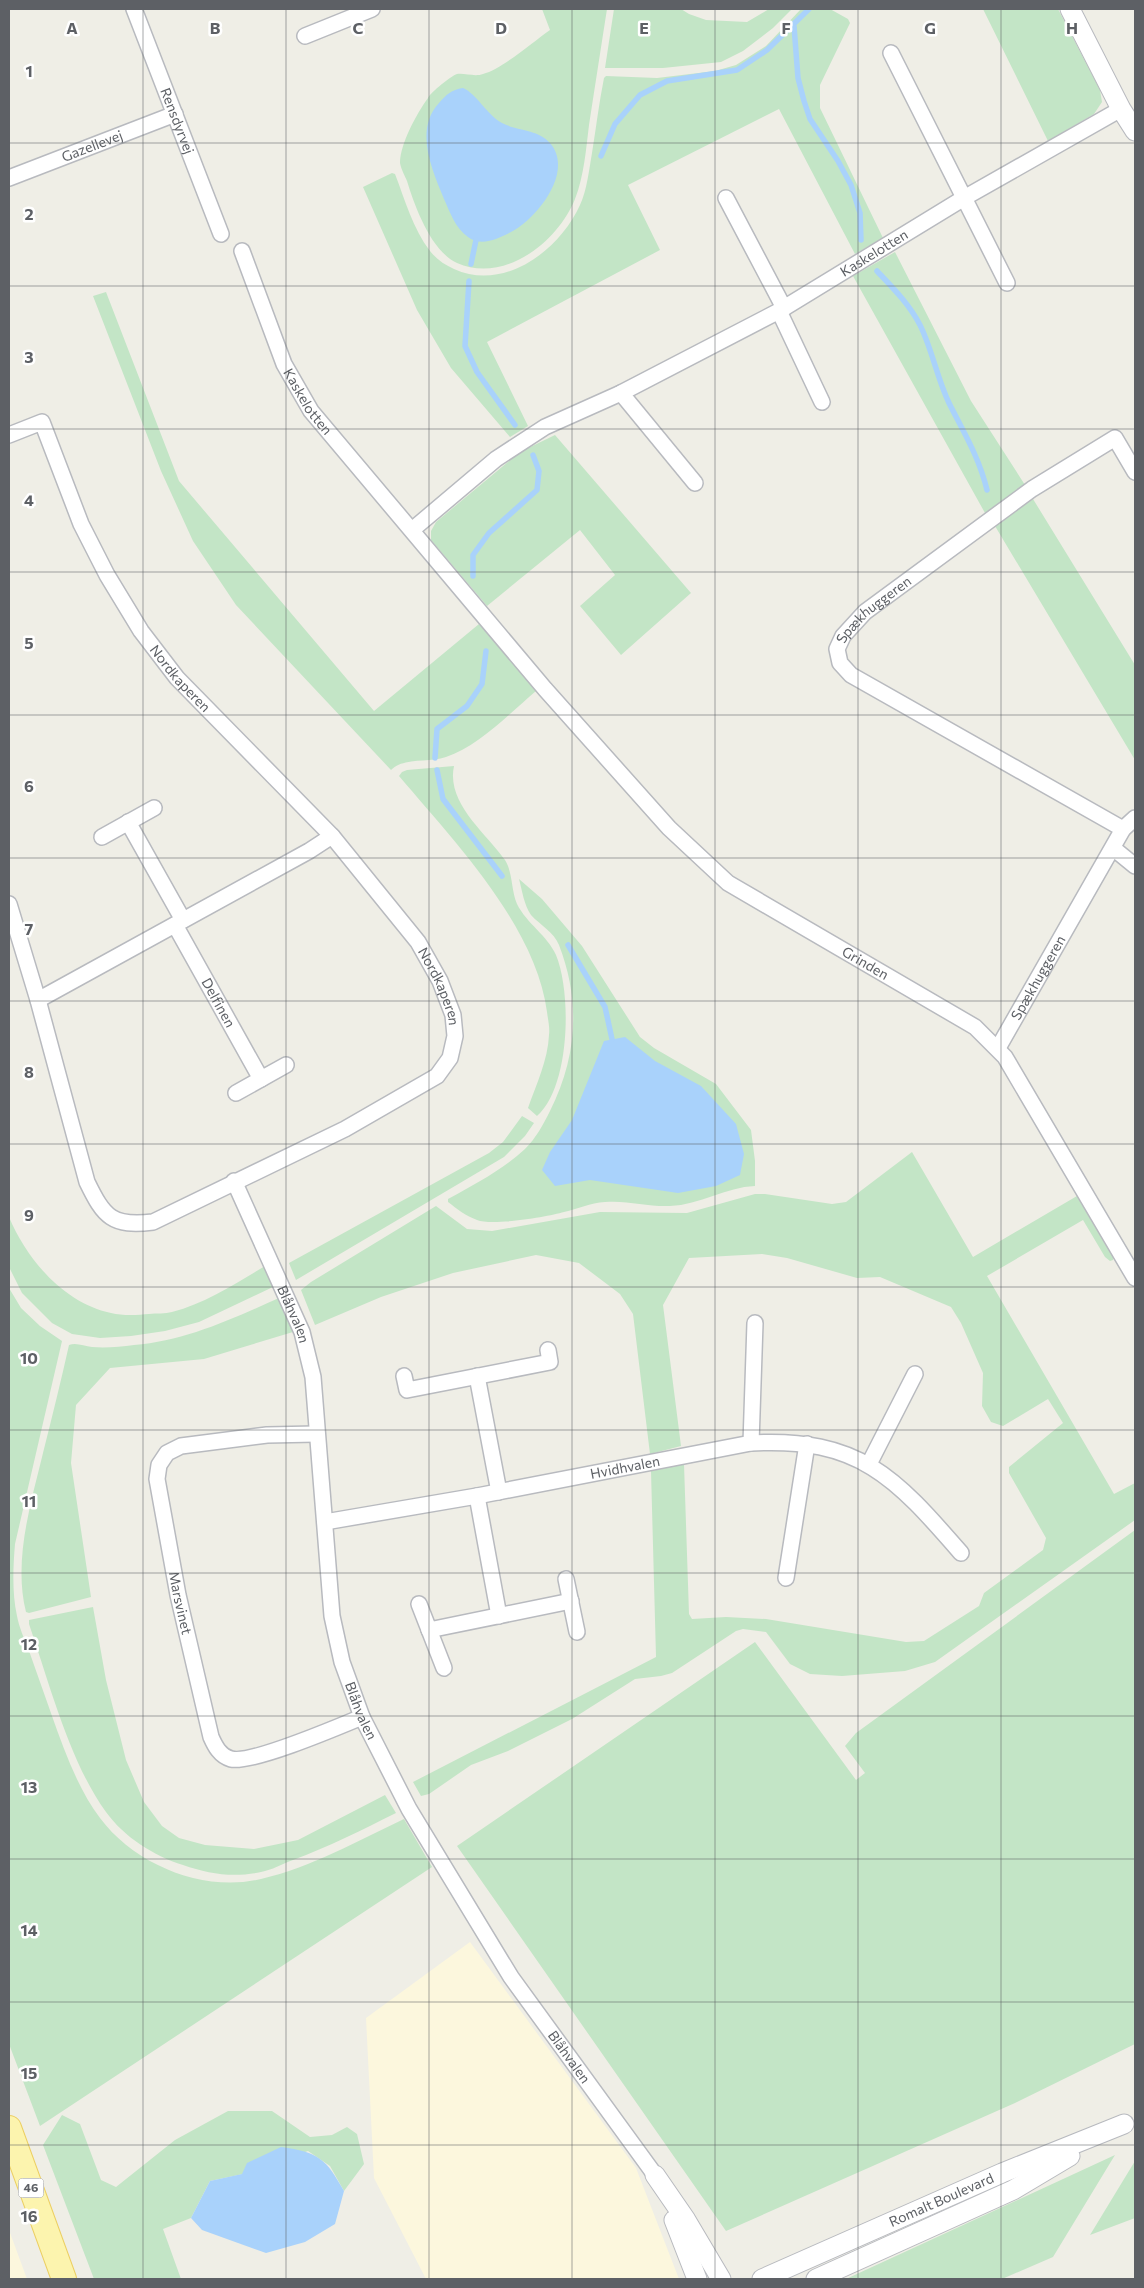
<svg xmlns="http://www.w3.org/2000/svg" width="1144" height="2288" font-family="Commissioner,sans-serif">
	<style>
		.commercial { fill: #fcf7dd }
		.green { fill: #c3e5c6 }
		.water { fill: #a9d2fb }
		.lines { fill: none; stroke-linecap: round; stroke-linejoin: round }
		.stream { stroke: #a9d2fb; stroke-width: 5.5 }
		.minor-casing { stroke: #b8babf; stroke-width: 18 }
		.tertiary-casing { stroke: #b8babf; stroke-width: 21 }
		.primary-casing { stroke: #eccf62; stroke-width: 26 }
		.minor { stroke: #fff; stroke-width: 15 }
		.tertiary { stroke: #fff; stroke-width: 19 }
		.primary { stroke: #fcf4ae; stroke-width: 24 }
		.grid { fill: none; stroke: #5d6065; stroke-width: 1; stroke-opacity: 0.55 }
		.labels { text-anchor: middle; stroke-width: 5; stroke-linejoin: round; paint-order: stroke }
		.shield { fill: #fff; stroke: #8e9093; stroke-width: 1 }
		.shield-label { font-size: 12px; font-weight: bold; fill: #5d6065 }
		.street-label { font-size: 14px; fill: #5d6065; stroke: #fff }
		.grid-label { font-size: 16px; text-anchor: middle; font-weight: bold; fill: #5d6065; stroke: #fff; stroke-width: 5; stroke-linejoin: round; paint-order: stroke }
	</style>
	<rect width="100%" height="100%" fill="#efeee6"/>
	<!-- commercial -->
	<path class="commercial" d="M 470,1942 L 636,2168 L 679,2279 L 426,2279 L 374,2178 L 366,2018 Z
		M 9,2230 L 27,2279 L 9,2279 Z"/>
	<!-- green -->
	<path class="green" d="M 542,9 L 607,9 C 601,47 595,86 589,125 C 586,149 584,176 575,199 C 558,242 504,284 457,263 C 431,251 415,207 407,181 C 405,176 401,169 400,163 C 400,144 417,113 428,98 C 431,92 451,76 457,74 C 465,73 475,77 483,74 C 502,69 533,42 550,30 Z
		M 614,9 L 681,9 L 689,14 L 706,20 L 747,22 L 769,9 L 792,9 L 773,28 L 743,51 L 721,62 L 663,68 L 605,68 Z
		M 801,9 L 830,9 L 848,19 L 850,23 L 820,85 L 820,108 L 883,238 L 855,254 L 779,109 L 628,185 L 660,250 L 487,342 L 528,426 L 510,437 L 451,368 L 417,310 L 363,187 L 392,173 L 395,174 C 405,200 413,229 430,251 C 436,259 445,265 454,269 C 504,292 559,251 580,205 C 587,190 589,170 592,153 C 596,128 599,103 604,78 L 606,76 L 657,78 L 715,71 L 736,65 L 766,46 Z
		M 983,9 L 1058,9 L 1100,90 L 1102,102 L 1094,114 L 1048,141 Z
		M 895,252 L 971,401 L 1025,485 L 985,513 L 853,276 Z
		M 106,292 L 179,481 L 374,711 L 479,624 L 536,691 C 510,713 478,747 446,757 C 428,763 404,757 391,770 L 236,605 L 193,541 L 161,471 L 93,296 Z
		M 555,435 L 691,593 L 621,655 L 580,606 L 615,575 L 580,530 L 487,606 L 431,540 L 431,531 L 436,522 L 520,452 Z
		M 1033,499 L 1135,665 L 1135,760 L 995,526 Z
		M 454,766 C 446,803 486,833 505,860 C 513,873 511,890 517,904 C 527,924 547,935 556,955 C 572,994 570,1087 537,1116 L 528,1108 C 536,1085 548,1060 549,1035 C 550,1028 548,1020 547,1012 C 536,926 454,841 399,776 L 402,772 L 407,770 Z
		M 519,879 L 542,899 L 582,946 L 640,1037 L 654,1048 L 716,1084 L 751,1130 L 755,1161 L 755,1186 C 726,1187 700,1205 670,1206 C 648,1207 627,1200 605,1202 C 590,1203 578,1209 564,1212 C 547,1217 492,1226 477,1220 C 466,1216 457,1209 448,1202 L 448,1199 C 475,1184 502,1170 525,1149 C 536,1138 543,1125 550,1111 C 577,1057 581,1002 559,945 C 554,932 540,925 531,915 C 524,905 522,890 519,879 Z
		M 522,1116 L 534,1123 L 525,1136 L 504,1157 L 296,1280 L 289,1263 L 489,1153 L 503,1142 Z
		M 912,1152 L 973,1257 L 1077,1196 L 1113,1257 L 1113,1260 L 1110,1261 L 1105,1257 L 1083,1220 L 987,1276 L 1114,1494 L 1135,1483 L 1135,1520 L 935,1662 L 905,1671 L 842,1676 L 810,1674 L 790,1664 L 766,1632 L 743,1629 L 736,1631 L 672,1673 L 661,1676 L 635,1679 L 572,1719 L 508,1751 L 471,1765 L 429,1794 L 421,1796 L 413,1782 L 656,1657 L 651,1471 L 684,1464 L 689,1614 L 692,1619 L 726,1617 L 766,1619 L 906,1642 L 924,1641 L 979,1606 L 984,1593 L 1043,1550 L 1046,1538 L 1009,1473 L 1009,1467 L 1063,1423 L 1048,1399 L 1003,1426 L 991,1422 L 982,1406 L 983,1373 L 961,1323 L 951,1307 L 880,1277 L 857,1278 L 787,1258 L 762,1254 L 689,1258 L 663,1305 L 681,1446 L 650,1454 L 633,1314 L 620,1294 L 579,1263 L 536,1255 L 453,1273 L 381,1297 L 315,1325 L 301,1290 L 311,1282 L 436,1206 L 467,1229 L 492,1231 L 600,1212 L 687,1213 L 755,1194 L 765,1194 L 832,1204 L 846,1202 Z
		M 9,1217 C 27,1260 64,1303 111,1313 C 123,1316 138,1315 149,1314 C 157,1313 165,1314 172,1312 C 206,1303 235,1284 265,1266 L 273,1287 L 199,1322 L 165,1331 L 131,1336 L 100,1338 L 72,1334 L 52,1323 L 22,1293 L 9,1267 Z
		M 9,1288 L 21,1308 L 40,1326 L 62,1341 L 15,1544 C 13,1568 12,1593 17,1616 C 19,1627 24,1638 28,1648 C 36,1671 44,1693 52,1716 C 64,1750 78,1789 100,1818 C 135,1865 204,1893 261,1879 C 312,1867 357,1841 404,1819 L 432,1867 L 40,2126 L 9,2044 Z
		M 279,1298 L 293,1332 L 204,1359 L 110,1368 L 76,1405 L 71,1463 L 91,1597 L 29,1613 L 26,1612 C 13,1560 31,1503 43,1453 C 52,1417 61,1381 69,1345 C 76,1342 84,1346 92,1347 C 105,1348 120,1347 134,1345 C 185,1341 232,1319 279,1298 Z
		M 1135,1530 L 1135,2044 L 1015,2103 L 726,2231 L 457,1846 L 755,1642 L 856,1780 L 865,1773 L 845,1746 L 856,1733 Z
		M 93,1607 L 106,1680 L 126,1760 L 144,1802 L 162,1826 L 179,1838 L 205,1845 L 254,1849 L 298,1840 L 385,1795 L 396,1813 C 362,1830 328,1847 293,1860 C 282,1864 272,1870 261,1872 C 233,1878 209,1874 183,1865 C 154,1856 124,1837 106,1812 C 70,1763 49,1682 29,1624 L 29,1620 Z
		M 228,2111 L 272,2111 L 310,2137 L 332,2135 L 347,2127 L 357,2134 L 364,2164 L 344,2191 L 330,2166 L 308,2151 L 243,2174 L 210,2181 L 191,2218 L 163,2229 L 181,2279 L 94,2279 L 43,2145 L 62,2115 L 80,2124 L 101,2180 L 116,2187 L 175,2140 Z
		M 1115,2155 L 1053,2257 L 1002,2279 L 846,2279 Z
		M 1135,2161 L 1135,2218 L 1090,2235 Z"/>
	<!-- water -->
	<path class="water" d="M 463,88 C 477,94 486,114 502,123 C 517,131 538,129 550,143 C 575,172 536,219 511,232 C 498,239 481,247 468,237 C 455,228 450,212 444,199 C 432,170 414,130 439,103 C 447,94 451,90 463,88 Z
		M 625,1037 L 655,1061 L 701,1086 L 736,1124 L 744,1154 L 740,1175 L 716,1186 L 678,1193 L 590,1180 L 555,1186 L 542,1170 L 550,1152 L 572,1120 L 604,1041 Z
		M 281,2147 C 319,2152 326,2159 344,2191 L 335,2224 L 305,2242 L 266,2253 L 202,2230 L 191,2218 L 210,2181 L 242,2174 L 247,2163 Z"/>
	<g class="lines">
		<!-- stream -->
		<path class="stream" d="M 794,26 L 798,78 L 804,101 L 810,119 L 838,161 L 851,185 L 860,213 L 861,240
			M 601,156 L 615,124 L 640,95 L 667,81 L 737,70 L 767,50 L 809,9
			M 471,264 L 476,240
			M 877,271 C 893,288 909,304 920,325 C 932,349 937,378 949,403 C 964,433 979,457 987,490
			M 469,281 L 465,346 L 477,372 L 515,425
			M 473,576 L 473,555 L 489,533 L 537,490 L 539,471 L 533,455
			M 435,758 L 437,729 L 467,706 L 482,684 L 486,651
			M 437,770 L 443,799 L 502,876
			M 568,945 L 605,1007 L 612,1039"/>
		<!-- minor casing -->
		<g class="minor-casing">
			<g id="minor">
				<path id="s1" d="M 134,9 L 221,234"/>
				<path d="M 305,36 L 372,9"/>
				<path d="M 891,53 L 1007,283"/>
				<path id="s2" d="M 9,178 L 175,114"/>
				<path d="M 726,198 L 784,308"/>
				<path id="s3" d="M 242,251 L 284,364 L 311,411 L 545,689 L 669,828 L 728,883 L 975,1027 L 1005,1057 L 1135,1278"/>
				<path d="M 779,311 L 822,402"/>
				<path d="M 621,393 L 695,483"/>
				<path id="s4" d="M 9,435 L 42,422 L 81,524 L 107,575 L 141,631 L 177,678 L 332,836 L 418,942 L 440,981 L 453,1015 L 455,1036 L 450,1058 L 437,1076 L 345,1129 L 153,1222 C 112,1227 104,1217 87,1182 L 38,1000 L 9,904"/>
				<path id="s5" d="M 412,530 L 496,459 L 545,427 L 621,393 L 779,311 L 964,198 L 1121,109"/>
				<path d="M 128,822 L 183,920"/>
				<path id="s6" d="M 1123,829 L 851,675 L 840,663 L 837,649 L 843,636 L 865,612 L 1032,489 L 1115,438 L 1135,472"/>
				<path d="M 102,837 L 154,808"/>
				<path d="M 1113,848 L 1135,866"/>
				<path id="s7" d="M 175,925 L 261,1079"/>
				<path d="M 38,1000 L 309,851 L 332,836"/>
				<path id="s8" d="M 998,1048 L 1123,829 L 1135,818"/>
				<path d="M 236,1093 L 286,1065"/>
				<path id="s9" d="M 234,1181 L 302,1332 L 313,1377 L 332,1616 L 342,1662 L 362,1717 L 409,1809 L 511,1977 L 655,2175"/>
				<path d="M 404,1376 L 407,1390 L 550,1362 L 548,1350"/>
				<path d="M 477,1376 L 499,1492"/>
				<path id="s10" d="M 316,1434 L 267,1435 L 181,1446 L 167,1453 L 159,1465 L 157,1479 L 178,1595 L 211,1737 C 215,1746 220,1756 231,1759 C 251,1764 338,1727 362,1717"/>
				<path d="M 751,1443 L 755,1323"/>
				<path d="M 869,1464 L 915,1374"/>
				<path d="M 477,1496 L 499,1616"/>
				<path id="s11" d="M 325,1522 L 477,1496 L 751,1443 C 859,1437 895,1477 961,1553"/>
				<path d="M 786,1578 L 807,1444"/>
				<path d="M 566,1579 L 577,1632"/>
				<path d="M 419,1604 L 444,1668"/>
				<path d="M 429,1630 L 571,1601"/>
			</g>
		</g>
		<!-- tertiary casing -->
		<g class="tertiary-casing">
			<g id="tertiary">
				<path d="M 1070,9 L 1121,109 L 1135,131"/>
				<path d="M 655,2175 L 686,2220 L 721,2279"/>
				<path d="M 674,2220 L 697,2279"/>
				<path id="s12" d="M 762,2279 L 1002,2173 L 1124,2124"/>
				<path d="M 816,2279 L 1013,2190 L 1070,2156"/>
			</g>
		</g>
		<!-- primary casing -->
		<g class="primary-casing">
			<path id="primary" d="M 9,2128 L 64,2279"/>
		</g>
		<!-- minor -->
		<use href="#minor" class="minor"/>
		<!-- tertiary -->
		<use href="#tertiary" class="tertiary"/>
		<!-- primary -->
		<use href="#primary" class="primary"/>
	</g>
	<!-- grid -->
	<path class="grid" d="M 143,9 L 143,2279M 286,9 L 286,2279M 429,9 L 429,2279M 572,9 L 572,2279M 715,9 L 715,2279M 858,9 L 858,2279M 1001,9 L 1001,2279M 9,143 L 1135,143M 9,286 L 1135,286M 9,429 L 1135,429M 9,572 L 1135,572M 9,715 L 1135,715M 9,858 L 1135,858M 9,1001 L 1135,1001M 9,1144 L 1135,1144M 9,1287 L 1135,1287M 9,1430 L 1135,1430M 9,1573 L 1135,1573M 9,1716 L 1135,1716M 9,1859 L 1135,1859M 9,2002 L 1135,2002M 9,2145 L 1135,2145"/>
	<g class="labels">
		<!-- shield labels -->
		<rect class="shield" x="18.5" y="2178.5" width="25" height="19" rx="4"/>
		<g class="shield-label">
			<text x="31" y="2192">46</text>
		</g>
		<!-- street labels -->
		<g class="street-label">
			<text dy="5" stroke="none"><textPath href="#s1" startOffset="120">Rensdyrvej</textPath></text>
			<text dy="5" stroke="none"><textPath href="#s2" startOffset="89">Gazellevej</textPath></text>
			<text dy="5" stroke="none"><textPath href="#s5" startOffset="541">Kaskelotten</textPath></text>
			<text dy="5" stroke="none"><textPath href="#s3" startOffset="165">Kaskelotten</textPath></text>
			<text dy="5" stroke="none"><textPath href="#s6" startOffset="398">Spækhuggeren</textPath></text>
			<text dy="5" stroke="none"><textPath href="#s4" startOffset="329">Nordkaperen</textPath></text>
			<text dy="5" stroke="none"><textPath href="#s3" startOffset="964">Grinden</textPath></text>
			<text dy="5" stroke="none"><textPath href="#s8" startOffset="81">Spækhuggeren</textPath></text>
			<text dy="5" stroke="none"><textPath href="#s4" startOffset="734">Nordkaperen</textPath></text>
			<text dy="5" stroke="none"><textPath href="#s7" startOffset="89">Delfinen</textPath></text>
			<text dy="5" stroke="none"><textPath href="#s9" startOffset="146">Blåhvalen</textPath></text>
			<text dy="5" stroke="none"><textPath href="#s11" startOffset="305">Hvidhvalen</textPath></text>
			<text dy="5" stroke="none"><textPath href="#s10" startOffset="306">Marsvinet</textPath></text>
			<text dy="5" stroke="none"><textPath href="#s9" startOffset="551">Blåhvalen</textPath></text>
			<text dy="5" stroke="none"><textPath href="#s9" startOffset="956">Blåhvalen</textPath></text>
			<text dy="5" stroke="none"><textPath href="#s12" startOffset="196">Romalt Boulevard</textPath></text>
		</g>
	</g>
	<g class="grid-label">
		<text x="72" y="34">A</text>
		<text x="215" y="34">B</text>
		<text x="358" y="34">C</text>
		<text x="501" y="34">D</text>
		<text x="644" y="34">E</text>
		<text x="786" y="34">F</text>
		<text x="930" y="34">G</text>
		<text x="1072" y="34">H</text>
		<text x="29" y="77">1</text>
		<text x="29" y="220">2</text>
		<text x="29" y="363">3</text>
		<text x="29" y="506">4</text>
		<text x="29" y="649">5</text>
		<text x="29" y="792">6</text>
		<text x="29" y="935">7</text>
		<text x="29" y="1078">8</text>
		<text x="29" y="1221">9</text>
		<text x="29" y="1364">10</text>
		<text x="29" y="1507">11</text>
		<text x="29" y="1650">12</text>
		<text x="29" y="1793">13</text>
		<text x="29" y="1936">14</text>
		<text x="29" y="2079">15</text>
		<text x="29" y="2222">16</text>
	</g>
	<!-- border -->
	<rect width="1144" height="2288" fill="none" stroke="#5d6065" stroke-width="20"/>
</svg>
